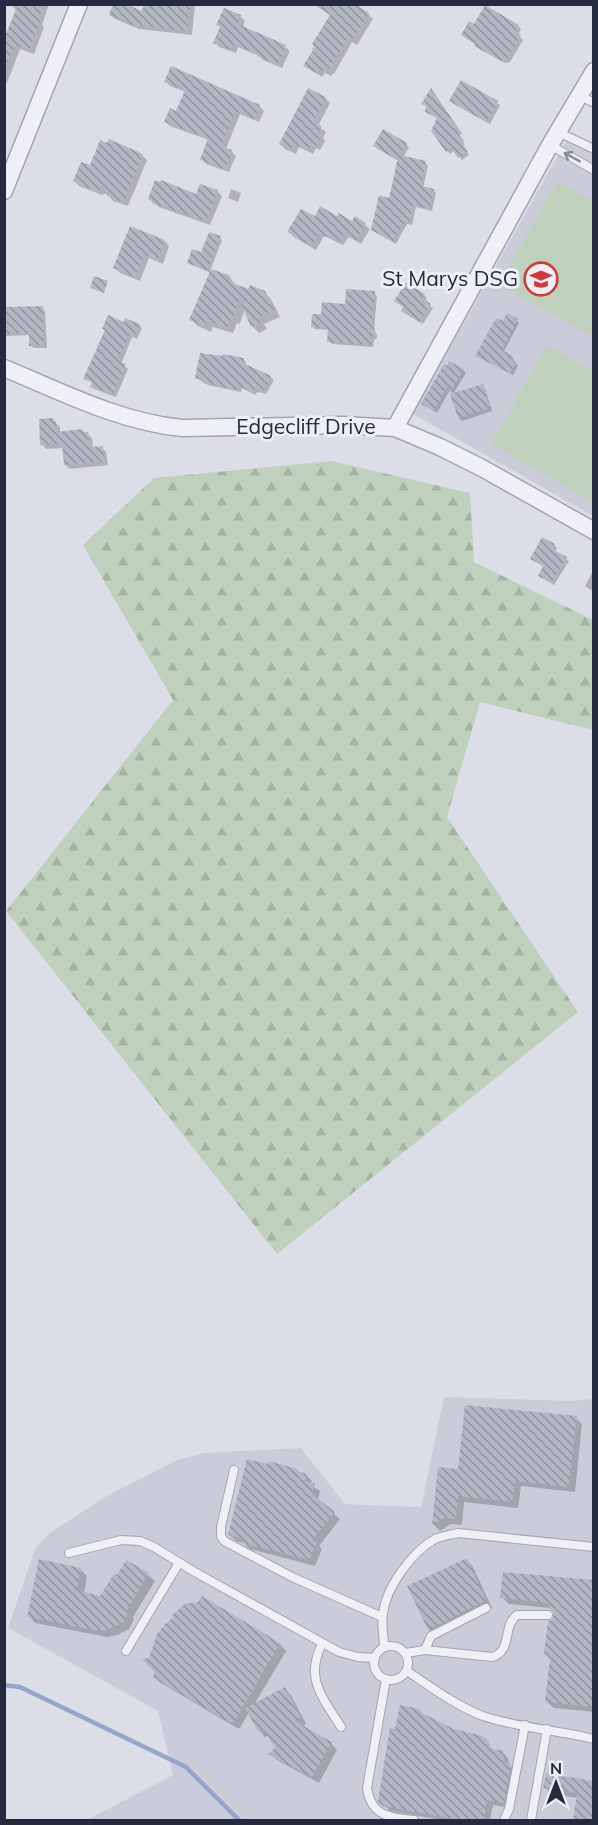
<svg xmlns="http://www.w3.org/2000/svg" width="598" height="1825" font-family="Mulish,sans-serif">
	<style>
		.built { fill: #cacdd9 }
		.grass { fill: #bfd1bc }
		.forest { fill: url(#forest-firs) }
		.shadow { fill: #0003 }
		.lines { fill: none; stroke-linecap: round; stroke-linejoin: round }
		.stream { stroke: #95a6c9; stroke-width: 4.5 }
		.building { fill: url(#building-back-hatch) }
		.lane-casing { stroke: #a1a4b1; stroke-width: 10 }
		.street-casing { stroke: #a1a4b1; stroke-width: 19 }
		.lane { stroke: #eff0f5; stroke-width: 8 }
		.street { stroke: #eff0f5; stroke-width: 16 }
		.oneway { stroke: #8a8d9a }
		.labels { text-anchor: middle; stroke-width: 6; stroke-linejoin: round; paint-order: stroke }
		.poi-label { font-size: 21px; fill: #252a3e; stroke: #ebeef5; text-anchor: end }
		.street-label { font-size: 21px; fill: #252a3e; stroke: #ebeef5 }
	</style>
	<defs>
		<pattern id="forest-firs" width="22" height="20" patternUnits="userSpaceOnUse" patternTransform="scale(1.5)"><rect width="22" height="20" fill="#bfd1bc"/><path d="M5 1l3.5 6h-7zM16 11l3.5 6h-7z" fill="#a4b4a3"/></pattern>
		<pattern id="building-back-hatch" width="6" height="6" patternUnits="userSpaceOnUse" patternTransform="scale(1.5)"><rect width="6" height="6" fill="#b3b7c4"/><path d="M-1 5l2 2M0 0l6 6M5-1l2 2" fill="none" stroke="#9195a1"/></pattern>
	</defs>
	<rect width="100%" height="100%" fill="#dcdee7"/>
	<!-- built -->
	<path class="built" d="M 571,132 L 593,143 L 593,516 L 413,414 Z
		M 444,1397 L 570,1401 L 593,1399 L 593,1820 L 87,1820 L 173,1775 L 158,1711 L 8,1628 L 35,1549 L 48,1534 L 110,1494 L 177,1460 L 204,1453 L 301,1448 L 345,1504 L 421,1507 Z"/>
	<!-- grass -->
	<path class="grass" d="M 557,181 L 593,201 L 593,337 L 499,285 Z
		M 547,345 L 593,371 L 593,502 L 491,444 Z"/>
	<!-- forest -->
	<path class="forest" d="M 331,461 L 470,493 L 474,562 L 593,620 L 593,730 L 480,702 L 447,817 L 578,1012 L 277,1254 L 6,911 L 173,700 L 83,545 L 154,478 Z"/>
	<!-- shadow -->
	<path class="shadow" d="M 49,4 L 42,25 L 44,27 L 34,54 L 20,49 L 7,83 L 4,82 L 4,34 L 8,36 L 17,11 L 10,4 Z
		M 144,4 L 195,4 L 192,35 L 139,29 L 115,19 L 110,15 L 141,13 Z
		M 322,8 L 368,14 L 373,19 L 357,45 L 352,42 L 334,74 L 333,73 L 331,76 L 325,73 L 322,77 L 305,66 L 331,16 Z
		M 225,10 L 241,17 L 245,21 L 242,28 L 285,47 L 290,51 L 282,68 L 263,60 L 259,56 L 238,47 L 236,53 L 219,47 L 215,42 L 221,28 Z
		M 475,26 L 518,26 L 521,29 L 518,35 L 523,40 L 510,62 L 505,63 L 479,48 L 477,45 L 462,35 Z
		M 166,81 L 259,106 L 264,111 L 259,122 L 240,114 L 226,149 L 231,151 L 236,156 L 229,172 L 206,164 L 202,159 L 209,140 L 170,126 L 166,122 L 177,113 L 186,92 L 170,86 Z
		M 462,82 L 500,105 L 490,124 L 454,104 Z
		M 433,92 L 462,134 L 458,135 L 465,144 L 463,146 L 469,155 L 462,160 L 455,150 L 450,154 L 448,151 L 433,130 L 438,119 L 426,111 Z
		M 325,98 L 330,103 L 318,126 L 326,132 L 323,138 L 325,141 L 320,150 L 316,148 L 313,154 L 299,147 L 296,154 L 285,149 L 280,144 Z
		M 406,144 L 409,147 L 403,158 L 425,163 L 428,166 L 423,188 L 433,190 L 436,193 L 432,211 L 416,207 L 412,225 L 407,224 L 396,244 L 372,230 L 390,199 L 399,161 L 378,149 Z
		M 142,155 L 147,160 L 128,206 L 113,201 L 107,193 L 102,195 L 79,186 L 75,181 L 91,167 Z
		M 231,189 L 241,193 L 238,202 L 228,198 Z
		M 217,191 L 222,196 L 210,225 L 159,207 L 149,199 L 197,196 Z
		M 315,218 L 337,218 L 353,223 L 356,218 L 370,229 L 361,244 L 349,237 L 343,245 L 324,236 L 316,250 L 294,237 L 289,232 Z
		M 131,228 L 165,241 L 169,246 L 163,264 L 149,258 L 140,281 L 120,273 L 115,268 Z
		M 220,238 L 222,240 L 210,271 L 228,276 L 237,286 L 248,291 L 264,292 L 271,299 L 280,317 L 264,324 L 267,329 L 259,333 L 252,326 L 245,308 L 240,324 L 237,323 L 233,333 L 213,327 L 211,332 L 198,326 L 191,319 L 211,273 L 189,263 L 202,254 Z
		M 374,293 L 377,296 L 374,330 L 377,335 L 377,338 L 374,340 L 373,347 L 332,344 L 329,341 L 330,330 L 315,329 L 312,326 L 323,316 Z
		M 424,295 L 427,298 L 424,302 L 433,308 L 423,324 L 406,314 Z
		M 42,308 L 45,311 L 47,348 L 34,348 L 30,345 L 30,335 L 6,336 L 4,335 L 4,309 Z
		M 517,320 L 519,323 L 503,353 L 512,357 L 514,360 L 513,362 L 518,365 L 513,375 L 480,358 L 503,323 Z
		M 139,325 L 142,328 L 137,339 L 132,337 L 121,364 L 128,369 L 116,397 L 94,389 L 92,386 L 93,383 L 85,378 L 106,331 L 104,329 Z
		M 243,359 L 246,362 L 246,366 L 271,377 L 274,380 L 266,394 L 257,392 L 255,395 L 242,388 L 241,392 L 208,385 L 196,378 Z
		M 463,370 L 466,373 L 453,394 L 450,390 L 437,413 L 423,404 Z
		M 482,386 L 485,389 L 492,411 L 462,421 L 459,418 Z
		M 53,420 L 60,427 L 60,433 L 82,430 L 85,433 L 87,433 L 92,438 L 93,449 L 102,448 L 106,452 L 108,465 L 70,469 L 65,465 L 64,448 L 46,449 L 42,444 Z
		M 554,545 L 557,548 L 555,552 L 569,561 L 554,585 L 539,576 L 544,567 L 532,559 Z
		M 592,573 L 594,574 L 594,592 L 585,586 Z
		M 576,1418 L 582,1424 L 575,1492 L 521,1486 L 518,1508 L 464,1502 L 462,1525 L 451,1524 L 440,1531 L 434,1525 L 440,1469 L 460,1471 Z
		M 297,1470 L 301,1474 L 306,1475 L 312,1481 L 311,1485 L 320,1491 L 318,1500 L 340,1519 L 319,1546 L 322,1549 L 315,1566 L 250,1549 L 244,1543 L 236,1541 L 229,1534 Z
		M 467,1560 L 473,1567 L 492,1608 L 436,1636 L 429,1630 L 409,1587 Z
		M 127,1562 L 148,1575 L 155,1581 L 133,1617 L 134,1619 L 129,1629 L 117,1635 L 107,1637 L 35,1623 L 29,1616 L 81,1570 L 87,1576 L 84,1593 L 101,1597 L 118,1577 Z
		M 594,1582 L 594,1712 L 554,1708 L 547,1702 L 551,1660 L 546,1655 L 555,1613 L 550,1608 L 509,1604 L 502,1597 Z
		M 202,1598 L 280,1644 L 286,1651 L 254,1705 L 285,1689 L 291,1695 L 306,1724 L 302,1727 L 331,1743 L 337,1750 L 319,1783 L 277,1760 L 271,1754 L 277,1749 L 269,1735 L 265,1737 L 259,1730 L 249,1712 L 240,1728 L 237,1728 L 161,1683 L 154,1677 L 157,1673 L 151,1659 Z
		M 420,1711 L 426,1717 L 453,1731 L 482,1738 L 494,1751 L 502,1752 L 508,1758 L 509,1765 L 516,1771 L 509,1808 L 493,1805 L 490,1820 L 442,1820 L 390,1811 L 384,1805 L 396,1731 Z
		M 594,1782 L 578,1798 L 551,1794 L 545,1787 Z"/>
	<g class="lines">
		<!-- stream -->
		<path class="stream" d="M 4,1685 L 20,1687 L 186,1767 L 239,1820"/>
	</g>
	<!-- building -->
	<path class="building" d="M 18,4 L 44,4 L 38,20 L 40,21 L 29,50 L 15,45 L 4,70 L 4,39 Z
		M 113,4 L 126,4 L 142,11 L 145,4 L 190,4 L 187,31 L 133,25 L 109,15 Z
		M 313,4 L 355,4 L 369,13 L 352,41 L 347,39 L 329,70 L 327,69 L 326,72 L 319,69 L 316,73 L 303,66 L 313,50 L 312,49 L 314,46 L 312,44 L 330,15 Z
		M 485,5 L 519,25 L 515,32 L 521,35 L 507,59 L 501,61 L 474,46 L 475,44 L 461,35 L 469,21 L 474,24 Z
		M 224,8 L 241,15 L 238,24 L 286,45 L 278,65 L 257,56 L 258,54 L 234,44 L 231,50 L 213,43 L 220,27 L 216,25 Z
		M 171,66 L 260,105 L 254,119 L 235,111 L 221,146 L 232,150 L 225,169 L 200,160 L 208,138 L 164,122 L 170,108 L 176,111 L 185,90 L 164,82 Z
		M 461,80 L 498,101 L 486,122 L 449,101 Z
		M 308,88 L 326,97 L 313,122 L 322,126 L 318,133 L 322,135 L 315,147 L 311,144 L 308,151 L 294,144 L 291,150 L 279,144 Z
		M 431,88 L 461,132 L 457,132 L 464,141 L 461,143 L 468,152 L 458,158 L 451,148 L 446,152 L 431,131 L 437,118 L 425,112 L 426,106 L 421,104 Z
		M 383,129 L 407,143 L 400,155 L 426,161 L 421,186 L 434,189 L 429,209 L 413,205 L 409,223 L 404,222 L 393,242 L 371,230 L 379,195 L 389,198 L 398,158 L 397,160 L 373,146 Z
		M 109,139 L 143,154 L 123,202 L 107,196 L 103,188 L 96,191 L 73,181 L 81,162 L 90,165 L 100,140 L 107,143 Z
		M 155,180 L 160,182 L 161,180 L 196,194 L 200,184 L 218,190 L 206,221 L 152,203 L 153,201 L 148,199 Z
		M 320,206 L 337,216 L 339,213 L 352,221 L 355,216 L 366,223 L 356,241 L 344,233 L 339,242 L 319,233 L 311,246 L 287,232 L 301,209 L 315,216 Z
		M 130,226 L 165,240 L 158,260 L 144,254 L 135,277 L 113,268 Z
		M 209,232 L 221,236 L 207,271 L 187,263 L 192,249 L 201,252 Z
		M 211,269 L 229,275 L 233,283 L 248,289 L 250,285 L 265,291 L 274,310 L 259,317 L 261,322 L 251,327 L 239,299 L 233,319 L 230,318 L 227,328 L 206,321 L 205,326 L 189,320 Z
		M 94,276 L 108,281 L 104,293 L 90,288 Z
		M 406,282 L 425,294 L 422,298 L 431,304 L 419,322 L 401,311 L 403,307 L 394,301 Z
		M 346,289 L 375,291 L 372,326 L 375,330 L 374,335 L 371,337 L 371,345 L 327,342 L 328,328 L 311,327 L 312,314 L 321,314 L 322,302 L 345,304 Z
		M 43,306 L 44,345 L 29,346 L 29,333 L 4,334 L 4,307 Z
		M 507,313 L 518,319 L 502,350 L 513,356 L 511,359 L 516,362 L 510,373 L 475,356 L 496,318 L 503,321 Z
		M 108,315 L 124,322 L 125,318 L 140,324 L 134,337 L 129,335 L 118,361 L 126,364 L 113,394 L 90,387 L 92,382 L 83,379 L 105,330 L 102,329 Z
		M 200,353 L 222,356 L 223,354 L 244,358 L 243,363 L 271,376 L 263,392 L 254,389 L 252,393 L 239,386 L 238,390 L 203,383 L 203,379 L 195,378 Z
		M 449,361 L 464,369 L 450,392 L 448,386 L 433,411 L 421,404 L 444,364 L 447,366 Z
		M 483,384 L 490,408 L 458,418 L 450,394 Z
		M 53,418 L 54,421 L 56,421 L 57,432 L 82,429 L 83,432 L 88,432 L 90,447 L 103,446 L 104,461 L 64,465 L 62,444 L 40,445 L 39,419 Z
		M 542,537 L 555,544 L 552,549 L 567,557 L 551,583 L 538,576 L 543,566 L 530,559 Z
		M 465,1405 L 577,1416 L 569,1487 L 515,1481 L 512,1502 L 458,1496 L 456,1519 L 444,1518 L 432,1525 L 438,1467 L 458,1469 Z
		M 247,1459 L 268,1464 L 269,1461 L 297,1469 L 297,1471 L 307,1474 L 305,1481 L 315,1484 L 312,1494 L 335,1512 L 312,1540 L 317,1542 L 309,1560 L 242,1543 L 243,1539 L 228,1535 Z
		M 467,1558 L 487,1602 L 483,1602 L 428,1630 L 407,1586 Z
		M 39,1559 L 81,1568 L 77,1590 L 100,1596 L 114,1574 L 117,1575 L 126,1560 L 149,1573 L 127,1610 L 129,1611 L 123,1623 L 105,1631 L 93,1630 L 27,1617 Z
		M 503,1572 L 594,1580 L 594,1707 L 545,1702 L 550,1656 L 544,1655 L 548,1621 L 553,1619 L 554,1612 L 549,1609 L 550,1603 L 500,1598 Z
		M 202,1596 L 280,1643 L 234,1722 L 229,1722 L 152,1677 L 155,1673 L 142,1659 L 149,1658 L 157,1634 L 165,1624 L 174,1617 L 171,1616 L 186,1603 L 197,1603 Z
		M 285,1687 L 301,1717 L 295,1721 L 332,1742 L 312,1777 L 268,1754 L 275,1748 L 263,1728 L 258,1731 L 245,1708 Z
		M 400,1705 L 420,1709 L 420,1712 L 454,1729 L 483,1736 L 489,1741 L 491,1749 L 502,1750 L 505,1763 L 511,1764 L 504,1803 L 487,1800 L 484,1821 L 464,1821 L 383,1806 L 378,1801 L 390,1728 L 395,1729 Z
		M 546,1773 L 594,1781 L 594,1821 L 573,1821 L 577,1793 L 543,1788 Z"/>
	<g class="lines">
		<!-- lane casing -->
		<g class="lane-casing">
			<path id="lane" d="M 579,95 L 594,103
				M 558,132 L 594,149
				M 550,145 L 594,170
				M 234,1470 L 221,1527 L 221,1536 L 224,1541 L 292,1577 L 382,1617
				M 69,1553 L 121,1540 L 140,1541 L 154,1547 L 193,1571 L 339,1652 L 358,1657 L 375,1658
				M 322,1643 C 320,1649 317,1655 316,1661 C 310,1686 329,1707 341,1727
				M374 1663a17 17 0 1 1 34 0a17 17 0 1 1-34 0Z
				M 384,1647 C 384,1636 381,1625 383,1614 C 386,1587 412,1552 435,1539 C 442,1536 450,1535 458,1533 L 594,1547
				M 425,1650 L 431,1636 L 486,1608
				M 126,1651 L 179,1563
				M 406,1653 L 425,1650 L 492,1657 C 513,1651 502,1626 517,1615 L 548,1615
				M 407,1671 C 431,1687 456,1706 483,1716 C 518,1728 558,1730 594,1739
				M 386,1679 L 367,1788 C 371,1816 390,1818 414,1820
				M 504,1820 L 509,1809 L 525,1725
				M 531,1820 L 547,1729"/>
		</g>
		<!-- street casing -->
		<g class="street-casing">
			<path id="street" d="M 4,191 L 79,4
				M 4,368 C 62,392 120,422 182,428 L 343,425 L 395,428 L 440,447 L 482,468 L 594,531
				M 395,428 L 550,145 L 594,71"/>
		</g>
		<!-- lane -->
		<use href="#lane" class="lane"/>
		<!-- street -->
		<use href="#street" class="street"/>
	</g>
	<!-- one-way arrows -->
	<defs><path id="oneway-shaft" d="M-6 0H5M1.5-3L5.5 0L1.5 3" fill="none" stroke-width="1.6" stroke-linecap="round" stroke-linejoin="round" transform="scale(1.5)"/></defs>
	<use class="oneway" href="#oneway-shaft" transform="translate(572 157) rotate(-151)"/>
	<!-- icons -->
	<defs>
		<g id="school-ring" transform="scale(1.725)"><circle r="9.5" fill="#ebeef5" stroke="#d3393a" stroke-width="1.5"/><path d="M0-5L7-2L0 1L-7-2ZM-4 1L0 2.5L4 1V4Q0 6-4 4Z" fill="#d3393a"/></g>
	</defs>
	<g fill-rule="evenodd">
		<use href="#school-ring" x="541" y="279"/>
	</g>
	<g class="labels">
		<!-- poi labels -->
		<g class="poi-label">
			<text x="518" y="286">St Marys DSG</text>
		</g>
		<!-- street labels -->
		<g class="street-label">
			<text x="306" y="434">Edgecliff Drive</text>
		</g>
	</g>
	<!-- border -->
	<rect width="598" height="1825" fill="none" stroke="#252a3e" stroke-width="12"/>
	<!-- north arrow -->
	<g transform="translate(556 1783)" stroke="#ebeef5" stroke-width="4.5" paint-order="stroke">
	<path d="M0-4.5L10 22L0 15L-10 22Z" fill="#252a3e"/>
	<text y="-9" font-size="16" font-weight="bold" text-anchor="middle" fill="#252a3e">N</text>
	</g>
</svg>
